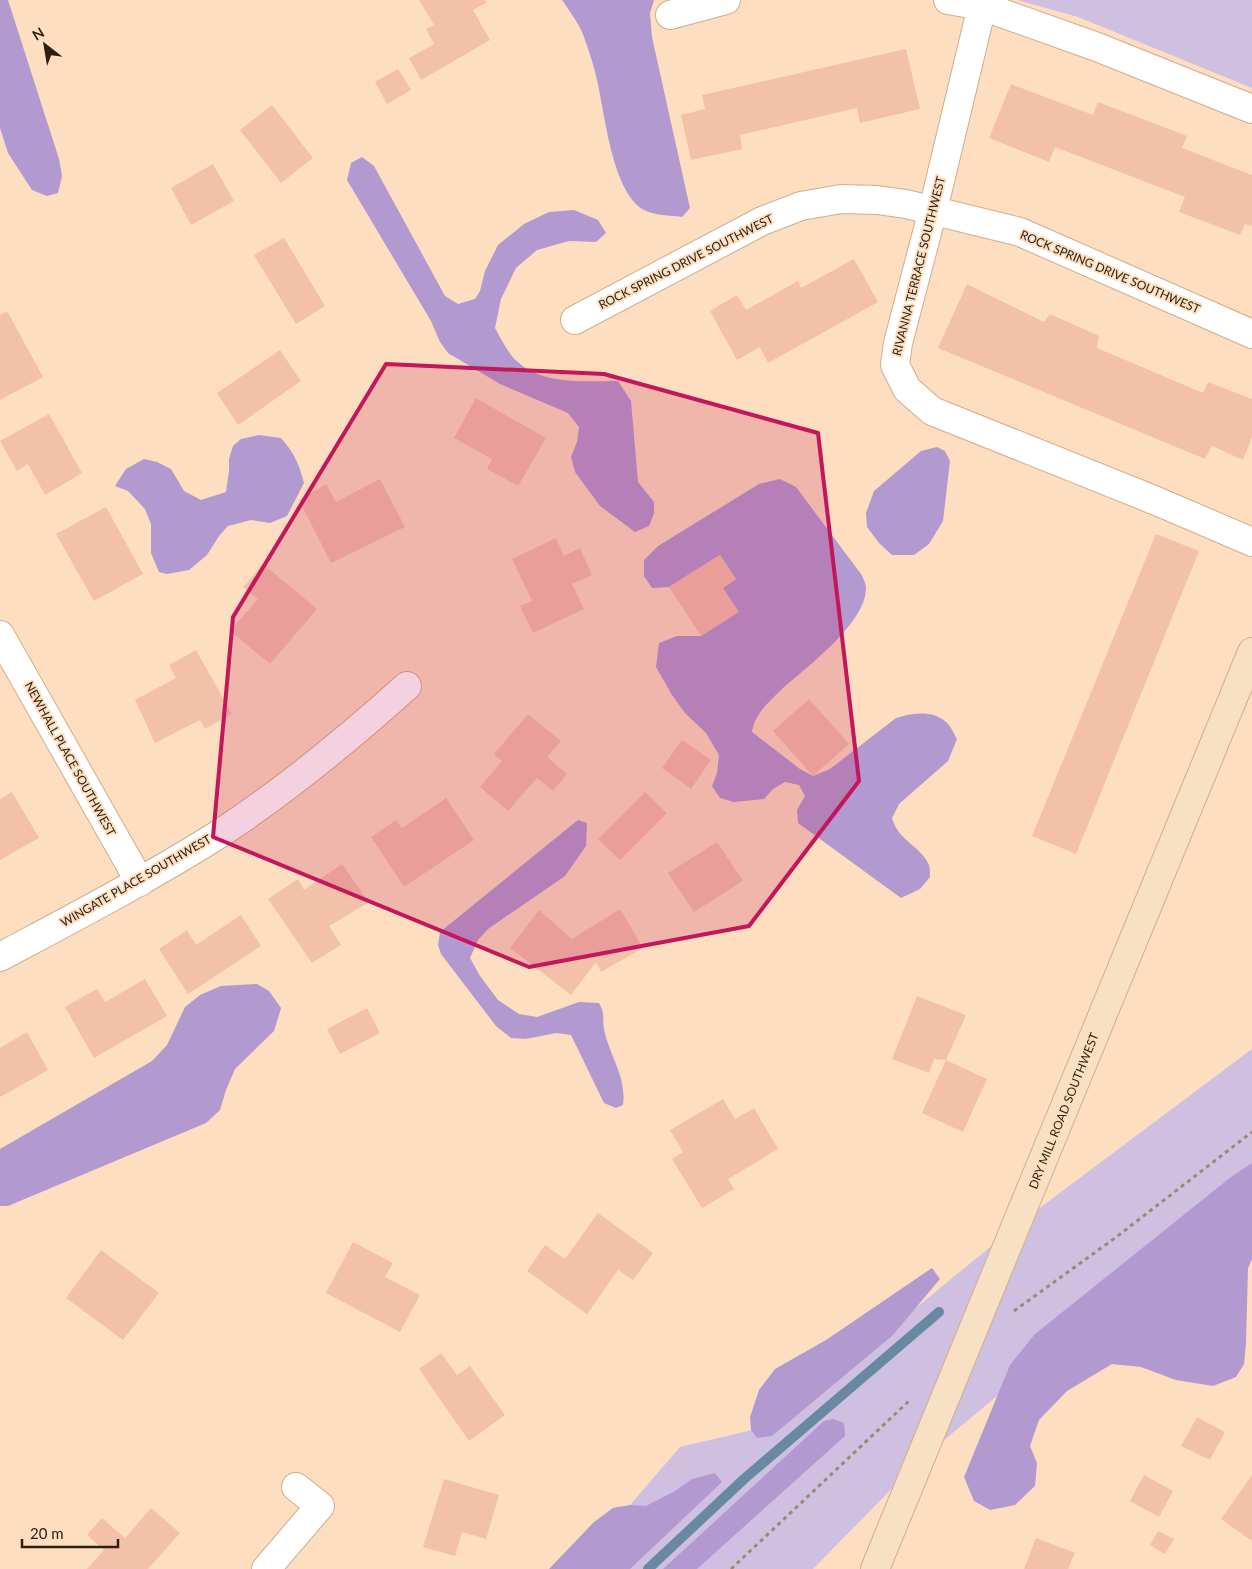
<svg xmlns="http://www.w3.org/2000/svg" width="1252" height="1569" font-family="Lato,sans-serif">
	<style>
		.green { fill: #cfc0e2 }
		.forest { fill: #b299cf }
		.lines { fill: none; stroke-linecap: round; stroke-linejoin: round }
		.stream { stroke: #6988a1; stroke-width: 10 }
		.building { fill: #f3c0aa }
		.street-casing { stroke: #d3ad89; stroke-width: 30 }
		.secondary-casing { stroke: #d3ad89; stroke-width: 30 }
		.path { stroke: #9f8871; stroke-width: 3; stroke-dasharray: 4 4; stroke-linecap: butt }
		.street { stroke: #fff; stroke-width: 28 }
		.secondary { stroke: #f8e0c4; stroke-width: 28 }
		.marked { fill: #c2185b; fill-opacity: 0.2; stroke: #c2185b; stroke-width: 4; stroke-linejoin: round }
		.labels { text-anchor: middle; stroke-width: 4; stroke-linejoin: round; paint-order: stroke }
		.street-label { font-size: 12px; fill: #2e2011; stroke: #fddec0 }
	</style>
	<rect width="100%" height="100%" fill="#fddec0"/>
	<!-- green -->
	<path class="green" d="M 1017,0 L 1252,0 L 1252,88 L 1078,17 Z
		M 1252,1049 L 1252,1185 L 920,1460 L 813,1569 L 575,1569 L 680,1447 L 773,1425 L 1017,1225 Z"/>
	<!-- forest -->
	<path class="forest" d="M 0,0 L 8,0 L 59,159 L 62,176 L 58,193 L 47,196 L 32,190 L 8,153 L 0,128 Z
		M 562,0 L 654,0 L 650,13 L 652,37 L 690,208 L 682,217 C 670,215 655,216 644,210 C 612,192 605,114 597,80 C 594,67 590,53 585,40 C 581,26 570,12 562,0 Z
		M 362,157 L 374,166 L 445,296 L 458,304 L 475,299 L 480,291 L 485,271 L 498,245 L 524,224 L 549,212 L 574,210 L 598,220 L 606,233 L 596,242 L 569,241 L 537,250 L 516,268 L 501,299 L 495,328 C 500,337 505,347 511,355 C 536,386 583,381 618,381 L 631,401 L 638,482 L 654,502 L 654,513 L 649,526 L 635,532 L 600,506 L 575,472 L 571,457 L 577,442 L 579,427 L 568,413 L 500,384 L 448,353 L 440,342 L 431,321 L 347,180 L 351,163 Z
		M 259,435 L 281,438 C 294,453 299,463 304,483 L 287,516 L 270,523 L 251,520 L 228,526 L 219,536 L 207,555 L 189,570 L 167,574 L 159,572 L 151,553 L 151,524 L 145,509 L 128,491 L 115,486 L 126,469 L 144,459 L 157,462 L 171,469 L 184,491 L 201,500 L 226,492 L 229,471 L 229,459 L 233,446 L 241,439 Z
		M 937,447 L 945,451 L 950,461 L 943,521 L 929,544 L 914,555 L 892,555 L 879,543 L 867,527 L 866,513 L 874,491 L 921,451 Z
		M 780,479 L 796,487 L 861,574 C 863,578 866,583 866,588 C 866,623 807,667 782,689 C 769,702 755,713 752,732 L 800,769 L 813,776 L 830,769 L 896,718 C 913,713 932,710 946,722 C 951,726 954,734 957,739 L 948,761 L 899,804 L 892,818 C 898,841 921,846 929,865 C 930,868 930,874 930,877 L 920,889 L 901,898 L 798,823 L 797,810 L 805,796 L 799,785 L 785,782 L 773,789 L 764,799 L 734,802 L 720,798 L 712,786 L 717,773 L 719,755 L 706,733 L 685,713 L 672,695 L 656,667 L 659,643 L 677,636 L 701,636 L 738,612 L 723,588 L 736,579 L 720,555 L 669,587 L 652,588 L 644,576 L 644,560 L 658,546 L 759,484 Z
		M 578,820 L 587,823 L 586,846 L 565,876 L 488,929 L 478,940 L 470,958 L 480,976 L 498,1000 L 519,1014 L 537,1017 L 579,1002 L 599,1003 C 606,1016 602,1017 604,1029 C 609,1055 627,1077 623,1105 L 616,1108 L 604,1103 L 571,1035 L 556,1033 L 526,1039 L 511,1038 L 496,1026 L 441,954 L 438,945 L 440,932 Z
		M 257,984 L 269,991 L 281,1008 L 274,1031 L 235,1069 L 226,1090 L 220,1110 L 206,1123 L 8,1206 L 0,1206 L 0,1149 L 152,1061 L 167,1045 L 185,1007 L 200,995 L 221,986 Z
		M 1252,1163 L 1252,1259 L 1248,1268 L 1246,1343 L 1244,1364 L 1236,1377 L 1213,1386 L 1176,1380 L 1141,1367 L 1112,1364 L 1067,1391 L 1039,1420 L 1030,1446 L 1037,1463 L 1035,1486 L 1015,1505 L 990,1510 L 974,1501 L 964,1477 L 1010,1365 L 1035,1334 L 1231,1177 Z
		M 932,1268 L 940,1279 L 893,1335 L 772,1436 L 757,1438 L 751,1430 L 750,1417 L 759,1390 L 775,1369 L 826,1340 Z
		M 833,1419 L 844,1423 L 845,1436 L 697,1569 L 663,1569 L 824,1421 Z
		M 715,1473 L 722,1482 L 630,1569 L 549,1569 L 594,1522 L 613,1508 L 630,1505 L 646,1506 L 675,1491 L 692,1479 Z"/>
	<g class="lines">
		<!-- stream -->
		<path class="stream" d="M 648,1569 L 744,1479 L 939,1312"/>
	</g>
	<!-- building -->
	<path class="building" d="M 419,0 L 485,0 L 487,2 L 473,10 L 490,40 L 421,80 L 409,58 L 434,44 L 426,29 L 434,25 Z
		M 906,49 L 920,109 L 860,123 L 857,108 L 740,135 L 742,149 L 691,160 L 681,115 L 705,109 L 702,95 Z
		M 398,69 L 411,90 L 387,104 L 375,82 Z
		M 1011,84 L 1093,115 L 1098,102 L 1187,136 L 1182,148 L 1252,175 L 1252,226 L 1245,224 L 1240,235 L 1179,212 L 1185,197 L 1055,147 L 1049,162 L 989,138 Z
		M 272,105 L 313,158 L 281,183 L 240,130 Z
		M 213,164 L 234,201 L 191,225 L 171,188 Z
		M 284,238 L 325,306 L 296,324 L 254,255 Z
		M 854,259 L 878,302 L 768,363 L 760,347 L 737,360 L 710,311 L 737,295 L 746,310 L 798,281 L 801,288 Z
		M 967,284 L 1044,322 L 1050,314 L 1099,336 L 1097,348 L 1203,393 L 1208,382 L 1252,399 L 1252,437 L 1243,460 L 1212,446 L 1205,459 L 938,348 Z
		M 7,311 L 43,377 L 0,400 L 0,315 Z
		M 280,350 L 301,381 L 238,425 L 217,393 Z
		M 476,398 L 546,438 L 518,486 L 487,469 L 492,459 L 454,438 Z
		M 49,414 L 82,473 L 45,495 L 28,464 L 17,471 L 0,441 Z
		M 380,479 L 405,527 L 331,563 L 299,500 L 326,484 L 336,502 Z
		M 106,507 L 143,574 L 94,601 L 56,534 Z
		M 1156,534 L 1199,551 L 1076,854 L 1032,836 Z
		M 556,538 L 564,556 L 580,548 L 592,575 L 572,584 L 584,609 L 533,633 L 520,606 L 532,601 L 512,559 Z
		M 720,555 L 736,579 L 723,588 L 739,612 L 701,636 L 669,587 Z
		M 263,564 L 317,609 L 270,664 L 230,631 L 258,599 L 243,587 Z
		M 196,650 L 232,714 L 205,729 L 200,720 L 155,743 L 135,700 L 176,678 L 169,665 Z
		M 809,699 L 849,744 L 813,776 L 773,731 Z
		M 528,714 L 561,741 L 547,757 L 567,774 L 553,791 L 537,778 L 508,811 L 480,787 L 502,761 L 494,754 Z
		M 682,740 L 711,760 L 691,789 L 662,768 Z
		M 12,792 L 39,838 L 0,860 L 0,799 Z
		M 645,792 L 667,813 L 620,860 L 598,839 Z
		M 446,798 L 474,840 L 404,887 L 371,837 L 396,820 L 402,828 Z
		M 717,842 L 743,881 L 694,912 L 668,873 Z
		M 342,864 L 369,902 L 329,926 L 341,945 L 312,963 L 268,899 L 298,879 L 304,890 Z
		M 620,909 L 643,948 L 601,972 L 596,962 L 571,995 L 510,948 L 539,910 L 572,939 Z
		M 241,915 L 261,946 L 188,994 L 159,949 L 187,930 L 196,945 Z
		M 145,979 L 167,1016 L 94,1058 L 65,1007 L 97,989 L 105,1002 Z
		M 917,996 L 966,1015 L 946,1060 L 934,1059 L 929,1073 L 892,1059 Z
		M 367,1008 L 380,1033 L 340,1054 L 327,1029 Z
		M 27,1032 L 48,1070 L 0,1097 L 0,1048 Z
		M 946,1060 L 987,1079 L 963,1132 L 922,1113 Z
		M 723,1099 L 735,1119 L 754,1108 L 778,1149 L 728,1179 L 734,1189 L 702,1208 L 672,1159 L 683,1152 L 670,1130 Z
		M 598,1213 L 653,1253 L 633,1280 L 618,1270 L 587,1314 L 527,1271 L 545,1245 L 565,1259 Z
		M 353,1242 L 393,1263 L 385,1277 L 420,1295 L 400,1332 L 326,1293 Z
		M 101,1250 L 159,1293 L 123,1340 L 66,1298 Z
		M 441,1353 L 457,1375 L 470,1366 L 505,1415 L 469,1441 L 419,1369 Z
		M 1197,1417 L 1225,1432 L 1210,1460 L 1181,1446 Z
		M 1144,1475 L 1173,1491 L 1159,1517 L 1130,1501 Z
		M 1252,1475 L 1252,1541 L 1221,1519 Z
		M 444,1479 L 499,1495 L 486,1539 L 462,1532 L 455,1556 L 423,1547 Z
		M 151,1508 L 180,1533 L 148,1569 L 87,1569 L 104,1550 L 87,1535 L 102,1518 L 125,1538 Z
		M 1158,1531 L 1174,1539 L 1165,1554 L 1150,1545 Z
		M 1036,1538 L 1075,1553 L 1068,1569 L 1024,1569 Z"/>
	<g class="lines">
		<!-- street casing -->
		<g class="street-casing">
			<path id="street" d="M 948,0 L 982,6 L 1097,47 L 1252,109
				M 982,6 L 933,210 L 898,343 L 895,365 L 907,389 L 932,411 L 1154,500 L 1252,542
				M 670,15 L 726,0
				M 575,320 L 762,221 L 801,206 L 841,199 L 877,200 L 906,204 L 1020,232 L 1252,334
				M 0,635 L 140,882
				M 0,957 C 73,918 146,880 216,836 C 284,792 347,740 407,686
				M 266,1569 L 320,1506 L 296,1487"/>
		</g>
		<!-- secondary casing -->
		<g class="secondary-casing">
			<path id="secondary" d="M 875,1569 C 1000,1263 1126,958 1252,652"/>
		</g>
		<!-- path -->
		<path class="path" d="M 1014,1311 L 1115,1238 L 1252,1132
			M 731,1569 L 910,1400"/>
		<!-- street -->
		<use href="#street" class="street"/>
		<!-- secondary -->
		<use href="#secondary" class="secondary"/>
	</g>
	<!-- marked area -->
	<path class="marked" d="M 386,364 L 604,374 L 818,433 L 859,781 L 749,926 L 529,967 L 213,837 L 233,617 Z"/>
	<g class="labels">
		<!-- street labels -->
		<g class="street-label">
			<text transform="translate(686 262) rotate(-27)" y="4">ROCK SPRING DRIVE SOUTHWEST</text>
			<text transform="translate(919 266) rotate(-76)" y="4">RIVANNA TERRACE SOUTHWEST</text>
			<text transform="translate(1110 272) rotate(23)" y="4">ROCK SPRING DRIVE SOUTHWEST</text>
			<text transform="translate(70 759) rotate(61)" y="4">NEWHALL PLACE SOUTHWEST</text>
			<text transform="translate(136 881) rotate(-30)" y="4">WINGATE PLACE SOUTHWEST</text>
			<text transform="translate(1064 1111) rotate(-68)" y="4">DRY MILL ROAD SOUTHWEST</text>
		</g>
	</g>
	<!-- north arrow -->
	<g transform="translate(45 45) rotate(329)" stroke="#fddec0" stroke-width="4" paint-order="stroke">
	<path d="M0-4L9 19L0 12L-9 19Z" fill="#2e2011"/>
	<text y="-8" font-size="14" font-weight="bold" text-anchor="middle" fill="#2e2011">N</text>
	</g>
	<!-- scale -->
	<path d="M22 1539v8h96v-8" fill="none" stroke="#2e2011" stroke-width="2.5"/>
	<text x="30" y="1539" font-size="15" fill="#2e2011" stroke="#fddec0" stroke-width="4" paint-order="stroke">20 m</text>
</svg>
